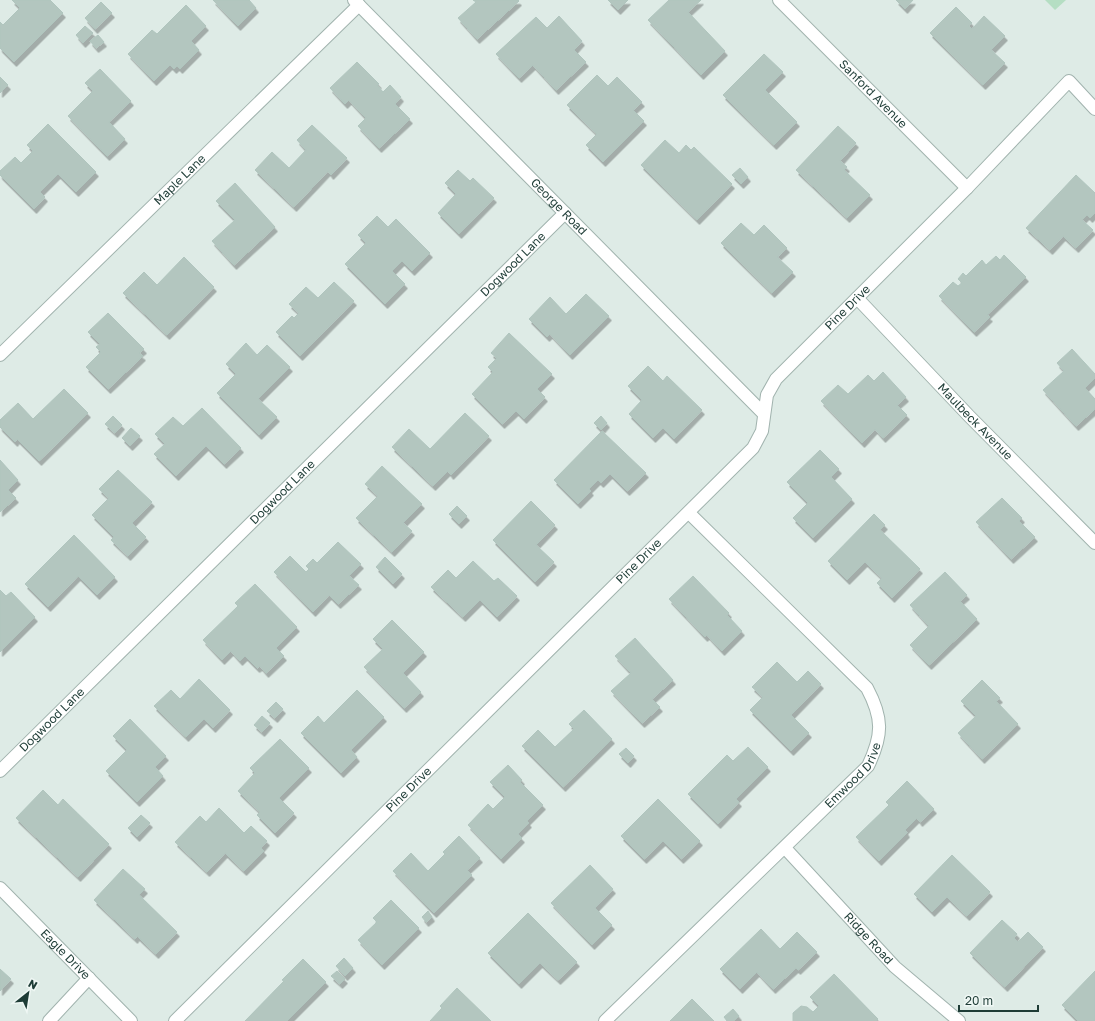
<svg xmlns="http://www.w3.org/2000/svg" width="1095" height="1021" font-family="'Golos Text',sans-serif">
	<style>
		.green { fill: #b5dec3 }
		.building { fill: #b3c6bf; stroke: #b0c5be; filter: url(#shadow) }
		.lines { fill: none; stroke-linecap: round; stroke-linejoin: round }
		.minor-casing { stroke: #a1b3ae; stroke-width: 14 }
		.minor { stroke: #fff; stroke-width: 12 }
		.labels { text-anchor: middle; stroke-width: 3; stroke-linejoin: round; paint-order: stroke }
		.street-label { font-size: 12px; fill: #1e3c36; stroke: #eff7f4 }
	</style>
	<defs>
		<filter id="shadow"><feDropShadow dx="2.5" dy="4.5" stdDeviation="0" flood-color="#0004"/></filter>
	</defs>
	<rect width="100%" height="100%" fill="#deebe6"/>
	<!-- green -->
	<path class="green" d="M 1045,0 L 1066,0 L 1055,10 Z"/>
	<!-- building -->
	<path class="building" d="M 12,0 L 50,0 L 63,13 L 14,62 L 0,48 L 0,22 L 3,25 L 20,8 Z
		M 213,0 L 249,0 L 256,8 L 238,26 Z
		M 473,0 L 518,0 L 519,1 L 477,39 L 458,18 L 476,2 Z
		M 608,0 L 628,0 L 618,10 Z
		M 669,0 L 701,0 L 688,12 L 725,51 L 701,75 L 648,20 Z
		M 896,0 L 913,0 L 905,9 Z
		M 101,2 L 112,13 L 95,29 L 85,18 Z
		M 186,5 L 206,26 L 191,41 L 199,50 L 180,69 L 177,66 L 174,69 L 170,65 L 154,81 L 128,54 L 152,30 L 157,34 Z
		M 956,7 L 972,23 L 968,26 L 972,29 L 984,16 L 1005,36 L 991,50 L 1005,63 L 983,85 L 930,33 Z
		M 559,16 L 582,41 L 574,50 L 586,62 L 556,90 L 533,65 L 519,78 L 496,54 L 536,17 L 547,28 Z
		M 85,26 L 93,33 L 83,43 L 76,35 Z
		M 98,35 L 104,42 L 96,48 L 90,41 Z
		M 764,54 L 783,72 L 765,90 L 797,122 L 774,145 L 723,95 Z
		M 357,62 L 379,84 L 377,85 L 383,92 L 390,85 L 401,97 L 395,104 L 410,119 L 379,148 L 358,126 L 366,118 L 349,100 L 345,104 L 330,88 Z
		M 100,69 L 131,101 L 109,122 L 125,139 L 107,156 L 68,116 L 93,91 L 85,83 Z
		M 597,75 L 608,86 L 617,77 L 642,102 L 633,110 L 644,121 L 603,162 L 586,145 L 597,134 L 567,105 Z
		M 0,77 L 8,85 L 0,93 Z
		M 48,124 L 96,172 L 76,192 L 58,174 L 40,192 L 45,197 L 34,209 L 0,175 L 0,171 L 15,157 L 21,163 L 33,151 L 27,145 Z
		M 312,125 L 347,158 L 331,175 L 328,171 L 294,207 L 255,170 L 272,152 L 289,168 L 306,150 L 297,140 Z
		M 838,126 L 856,143 L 840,161 L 847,167 L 844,170 L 870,195 L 847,218 L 796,170 Z
		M 665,140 L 679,153 L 686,145 L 691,150 L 694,147 L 732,184 L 697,220 L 641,165 Z
		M 740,168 L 748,177 L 741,184 L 732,175 Z
		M 458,170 L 470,181 L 473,178 L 494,198 L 459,234 L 438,213 L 456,194 L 445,183 Z
		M 1076,175 L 1095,193 L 1095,213 L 1090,218 L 1087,215 L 1082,220 L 1093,230 L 1076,248 L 1063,236 L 1050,250 L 1026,228 Z
		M 235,183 L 275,227 L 234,265 L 212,241 L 235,220 L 216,201 Z
		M 377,216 L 388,227 L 396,219 L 430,253 L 412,271 L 402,261 L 392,271 L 405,284 L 385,304 L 345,264 L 366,243 L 358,235 Z
		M 741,223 L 754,235 L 764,225 L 787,248 L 777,257 L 793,272 L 772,293 L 721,243 Z
		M 1004,255 L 1026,277 L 987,315 L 990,317 L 974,332 L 939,296 L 953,282 L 958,286 L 962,283 L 958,279 L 963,273 L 966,276 L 982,260 L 986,265 L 996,256 L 1000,260 Z
		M 184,257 L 214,287 L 167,335 L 123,293 L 144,272 L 157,285 Z
		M 334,282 L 354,301 L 300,356 L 276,332 L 292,316 L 294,318 L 299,313 L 289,304 L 306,287 L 318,298 Z
		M 586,294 L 609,316 L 570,355 L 550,334 L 547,337 L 529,319 L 550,297 L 566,314 Z
		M 108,313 L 144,349 L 139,353 L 143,356 L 108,389 L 86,367 L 101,352 L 96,347 L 100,344 L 88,332 Z
		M 509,333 L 552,374 L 537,389 L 545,397 L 524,419 L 516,411 L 502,424 L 472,394 L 493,372 L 488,367 L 497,358 L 491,353 Z
		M 246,343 L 257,355 L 267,345 L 290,367 L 258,399 L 277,417 L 259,435 L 217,393 L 236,374 L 226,364 Z
		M 1072,349 L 1095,374 L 1095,378 L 1085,388 L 1095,399 L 1095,409 L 1076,426 L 1043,390 L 1064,371 L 1057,363 Z
		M 648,366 L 663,381 L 667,376 L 702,410 L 674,439 L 663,428 L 653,438 L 629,414 L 642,400 L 628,386 Z
		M 883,372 L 906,397 L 897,405 L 907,415 L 883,438 L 875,429 L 862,443 L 821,401 L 838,385 L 848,394 L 868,375 L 874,381 Z
		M 64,389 L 88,413 L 39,461 L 17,439 L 15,442 L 0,427 L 0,420 L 18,403 L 33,419 Z
		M 202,408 L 241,448 L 224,464 L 206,446 L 176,476 L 154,454 L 165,444 L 155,434 L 173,417 L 183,426 Z
		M 465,413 L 489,436 L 451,475 L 448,471 L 433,486 L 392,447 L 409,429 L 430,449 Z
		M 113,416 L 122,425 L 115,433 L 105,424 Z
		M 601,416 L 607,423 L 601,430 L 594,423 Z
		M 131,428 L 140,436 L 130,446 L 122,438 Z
		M 602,431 L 646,473 L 627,491 L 610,474 L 601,483 L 598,480 L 589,489 L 591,491 L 578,504 L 554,480 Z
		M 820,450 L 839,469 L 831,477 L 852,499 L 813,538 L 793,518 L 808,503 L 787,482 Z
		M 0,460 L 18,480 L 8,490 L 16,498 L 0,512 Z
		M 382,466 L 422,504 L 403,523 L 412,531 L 392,552 L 356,518 L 378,496 L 365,484 Z
		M 118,470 L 152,502 L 132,523 L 146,537 L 128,556 L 111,540 L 114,537 L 92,515 L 109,498 L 99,489 Z
		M 1002,498 L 1022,518 L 1019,521 L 1035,537 L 1011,559 L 976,522 Z
		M 531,501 L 555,525 L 536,545 L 554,562 L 535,582 L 493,540 Z
		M 457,506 L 467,516 L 459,524 L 449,514 Z
		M 874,514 L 885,525 L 880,530 L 920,569 L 892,598 L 877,583 L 882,578 L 865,562 L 847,580 L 828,561 Z
		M 74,535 L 115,577 L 97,595 L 78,576 L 48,607 L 25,584 Z
		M 338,542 L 361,564 L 349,576 L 359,585 L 338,604 L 329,595 L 313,612 L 274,572 L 290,556 L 306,572 L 309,569 L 306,566 L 313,559 L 317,563 Z
		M 385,557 L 402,574 L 393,584 L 376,567 Z
		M 473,561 L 494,581 L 498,578 L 517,596 L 497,617 L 480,600 L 463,617 L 431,587 L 448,570 L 456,578 Z
		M 945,572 L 967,595 L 960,601 L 977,619 L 929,665 L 910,645 L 929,626 L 910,605 Z
		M 693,576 L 729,613 L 727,615 L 742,631 L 722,651 L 707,635 L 705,637 L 669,599 Z
		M 255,584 L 297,627 L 276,648 L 284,656 L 266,673 L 260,666 L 257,668 L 245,656 L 240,661 L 231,651 L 222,660 L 203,640 L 238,606 L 235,603 Z
		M 0,590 L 6,596 L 11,592 L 35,617 L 0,652 Z
		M 392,620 L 424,652 L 403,673 L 421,692 L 404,708 L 364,667 L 383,649 L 373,639 Z
		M 635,638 L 673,680 L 652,699 L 660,707 L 642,723 L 611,691 L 631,673 L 615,656 Z
		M 777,662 L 797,682 L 808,671 L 821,684 L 791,715 L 809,733 L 791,751 L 750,710 L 763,697 L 752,687 Z
		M 199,679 L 230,710 L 213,728 L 204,719 L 186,737 L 154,706 L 171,690 L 180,699 Z
		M 982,680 L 1000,698 L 996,701 L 1018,724 L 982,759 L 958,733 L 976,716 L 961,701 Z
		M 357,690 L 384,717 L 351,750 L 357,757 L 341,773 L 301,733 L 318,716 L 324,723 Z
		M 276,702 L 283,709 L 275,718 L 267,711 Z
		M 584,710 L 612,739 L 563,787 L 522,746 L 538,730 L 555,747 L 574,729 L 569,724 Z
		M 262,716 L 270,723 L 262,732 L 254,725 Z
		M 130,719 L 166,756 L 155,767 L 163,776 L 137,802 L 106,771 L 127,750 L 113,736 Z
		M 280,739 L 309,768 L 279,798 L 294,813 L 275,833 L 257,815 L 260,812 L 238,791 L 255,773 L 250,768 Z
		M 748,747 L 768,767 L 736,799 L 739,802 L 718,824 L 688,794 L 727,755 L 733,761 Z
		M 626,748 L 634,756 L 628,763 L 619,754 Z
		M 508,765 L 522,780 L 520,782 L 543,805 L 527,821 L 529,823 L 518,834 L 522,838 L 501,859 L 468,825 L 488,804 L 493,809 L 505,797 L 490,782 Z
		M 907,781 L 934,809 L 920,822 L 917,818 L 905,830 L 907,833 L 879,861 L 856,837 L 889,805 L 886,802 Z
		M 43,790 L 58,805 L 63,799 L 109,844 L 78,877 L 16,818 Z
		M 658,799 L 700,841 L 681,859 L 663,841 L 644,859 L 621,836 Z
		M 219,808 L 244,833 L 251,826 L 267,841 L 261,848 L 264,851 L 244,871 L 225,853 L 207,872 L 175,842 L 200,816 L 206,822 Z
		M 141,815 L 150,823 L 137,837 L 128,828 Z
		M 459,836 L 480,858 L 467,870 L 472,875 L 434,913 L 393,871 L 411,853 L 428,871 L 445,854 L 443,852 Z
		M 952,855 L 990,892 L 967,916 L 947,897 L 932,912 L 914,894 Z
		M 590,865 L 613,889 L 595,908 L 612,925 L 592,945 L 551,903 Z
		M 123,869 L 145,889 L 139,895 L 177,932 L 156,954 L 137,936 L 135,939 L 94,900 Z
		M 391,900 L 419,928 L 382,965 L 358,940 L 377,922 L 373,918 Z
		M 428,911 L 432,917 L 426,922 L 422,917 Z
		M 528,913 L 577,962 L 558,980 L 540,963 L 519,984 L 488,953 Z
		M 1002,920 L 1017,934 L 1014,938 L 1018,942 L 1028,932 L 1043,947 L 1005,987 L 970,953 Z
		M 761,929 L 780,949 L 797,932 L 817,952 L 798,970 L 796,968 L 773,989 L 757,972 L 740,989 L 720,969 Z
		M 344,958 L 353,968 L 345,976 L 336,966 Z
		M 303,959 L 326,982 L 287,1021 L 245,1021 L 284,981 L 282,980 Z
		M 0,969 L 11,979 L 0,991 Z
		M 337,971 L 345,979 L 340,984 L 331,976 Z
		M 1095,971 L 1095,1021 L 1078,1021 L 1062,1005 Z
		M 834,974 L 878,1019 L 876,1021 L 793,1021 L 793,1013 L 801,1006 L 807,1007 L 813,1012 L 819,1006 L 810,997 Z
		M 457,988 L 491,1021 L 430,1021 L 442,1008 L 440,1006 Z
		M 692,999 L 714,1021 L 670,1021 Z
		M 733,1009 L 739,1016 L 734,1021 L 727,1021 L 724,1017 Z"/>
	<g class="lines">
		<!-- minor casing -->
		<g class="minor-casing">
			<g id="minor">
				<path id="s1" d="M 354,0 L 763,413"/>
				<path id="s2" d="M 779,0 L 967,188"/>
				<path id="s3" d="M 857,298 L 970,417 L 1095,543"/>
				<path id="s4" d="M 0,355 L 359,5"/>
				<path id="s5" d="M 0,771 L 565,213"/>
				<path id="s6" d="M 785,848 L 895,967 L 959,1021"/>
				<path id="s7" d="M 0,888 L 131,1021"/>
				<path d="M 49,1021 L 89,978"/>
				<path id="s8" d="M 175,1021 L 753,448 L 762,431 L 767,395 L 776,379 L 967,188 L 1069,81 L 1095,109"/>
				<path id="s9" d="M 605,1021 L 868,766 C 883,735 883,718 867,688 L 689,513"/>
			</g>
		</g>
		<!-- minor -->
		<use href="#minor" class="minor"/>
	</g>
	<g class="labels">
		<!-- street labels -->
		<g class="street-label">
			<text dy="4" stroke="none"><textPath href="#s2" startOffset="133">Sanford Avenue</textPath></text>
			<text dy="4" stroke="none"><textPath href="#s4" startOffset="251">Maple Lane</textPath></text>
			<text dy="4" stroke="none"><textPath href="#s1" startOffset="291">George Road</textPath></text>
			<text dy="4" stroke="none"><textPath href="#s5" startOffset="721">Dogwood Lane</textPath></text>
			<text dy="4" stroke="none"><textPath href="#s8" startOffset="989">Pine Drive</textPath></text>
			<text dy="4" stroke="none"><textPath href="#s3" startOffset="171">Maulbeck Avenue</textPath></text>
			<text dy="4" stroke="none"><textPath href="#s5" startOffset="397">Dogwood Lane</textPath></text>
			<text dy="4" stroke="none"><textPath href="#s8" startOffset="653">Pine Drive</textPath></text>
			<text dy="4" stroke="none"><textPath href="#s5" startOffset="73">Dogwood Lane</textPath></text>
			<text dy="4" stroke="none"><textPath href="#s9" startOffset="350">Emwood Drive</textPath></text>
			<text dy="4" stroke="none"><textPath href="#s8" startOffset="329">Pine Drive</textPath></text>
			<text dy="4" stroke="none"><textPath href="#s6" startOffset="123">Ridge Road</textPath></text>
			<text dy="4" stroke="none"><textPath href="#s7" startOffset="93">Eagle Drive</textPath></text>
		</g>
	</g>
	<!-- north arrow -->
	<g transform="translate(28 993) rotate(30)" stroke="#eff7f4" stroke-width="3" paint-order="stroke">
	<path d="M0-3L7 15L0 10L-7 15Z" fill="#1e3c36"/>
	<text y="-6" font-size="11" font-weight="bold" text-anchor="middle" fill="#1e3c36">N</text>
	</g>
	<!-- scale -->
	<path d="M959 1005v6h79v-6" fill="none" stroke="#1e3c36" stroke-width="2"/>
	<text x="965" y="1005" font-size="12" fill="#1e3c36" stroke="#eff7f4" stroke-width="3" paint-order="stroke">20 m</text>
</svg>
